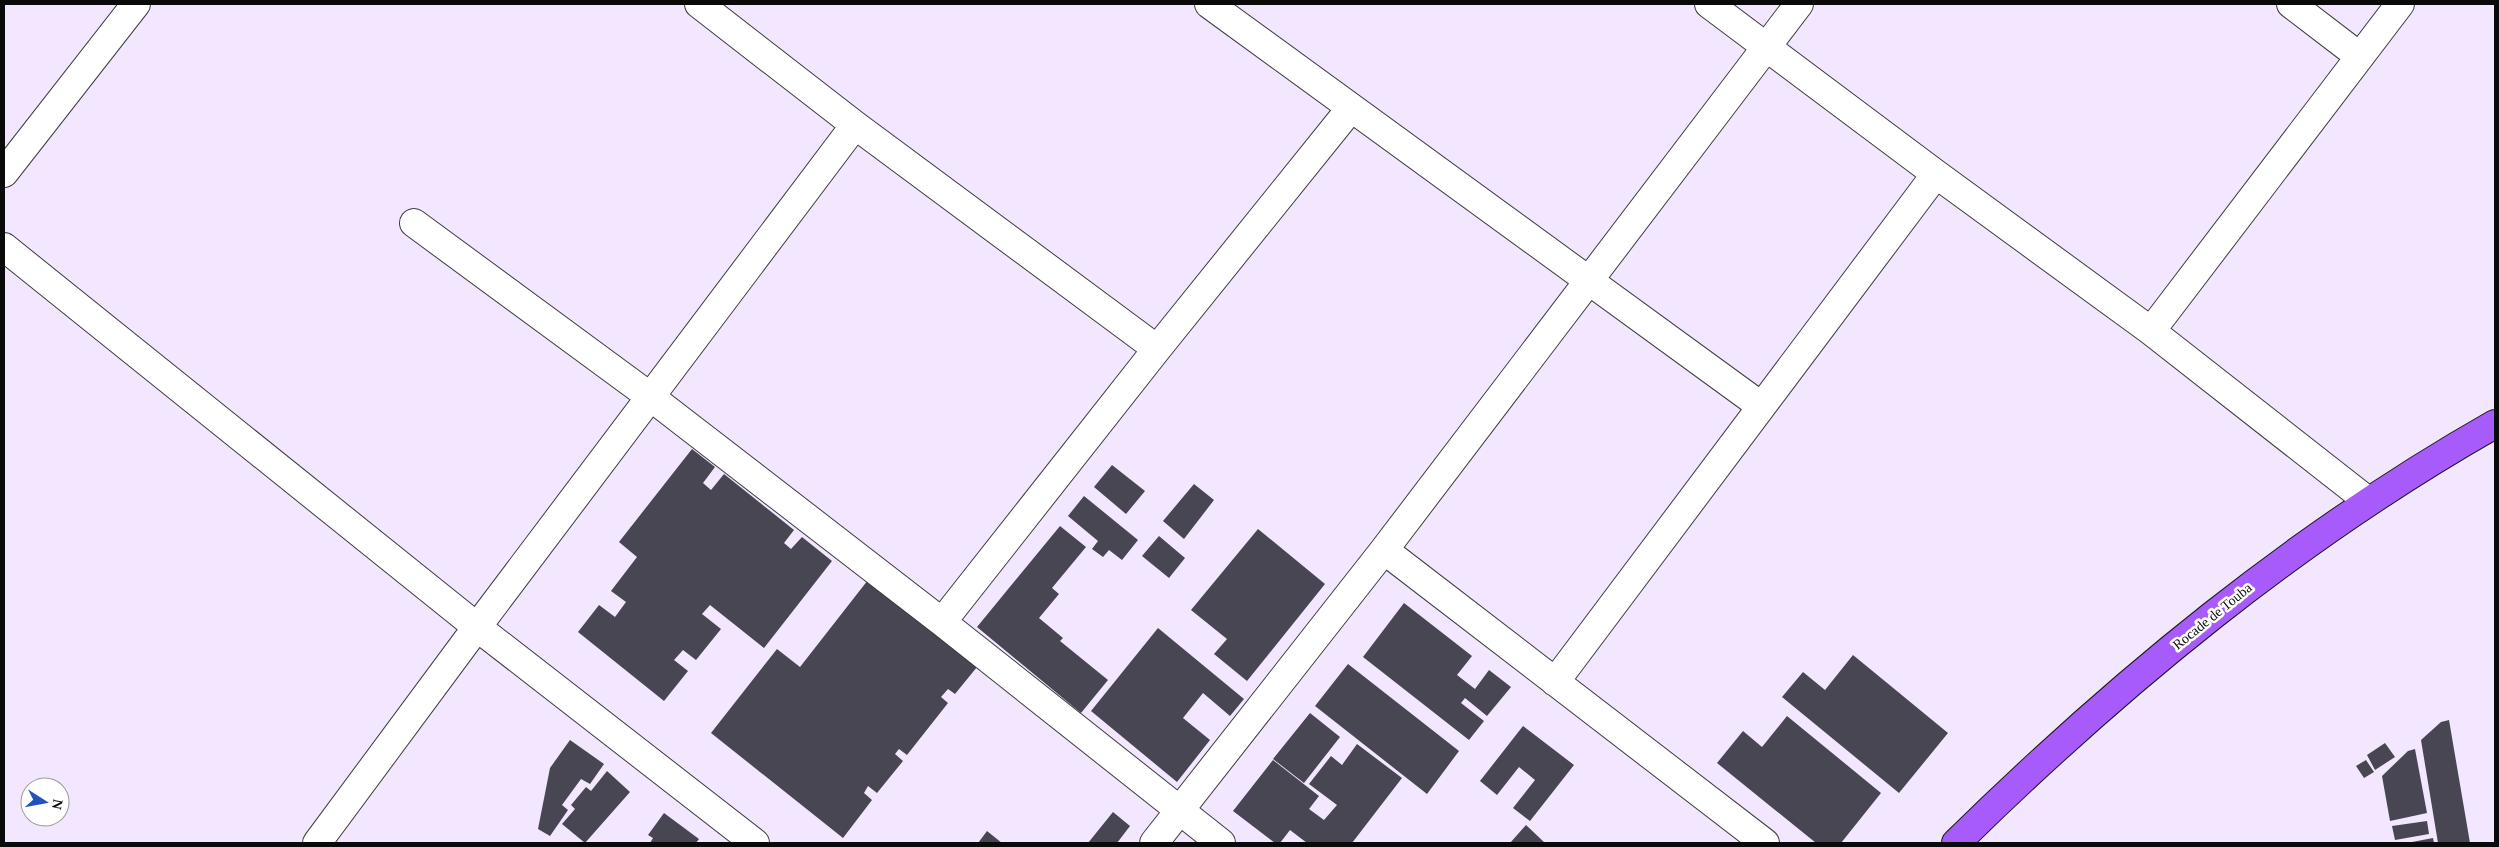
<svg xmlns="http://www.w3.org/2000/svg" width="2499" height="847" font-family="'Times New Roman',serif">
	<style>
		.building { fill: #474652 }
		.lines { fill: none; stroke-linecap: round; stroke-linejoin: round }
		.minor-casing { stroke: #3d3d3d; stroke-width: 30 }
		.major-casing { stroke: #1b1b1b; stroke-width: 30 }
		.minor { stroke: #fff; stroke-width: 28 }
		.major { stroke: #a85bfb; stroke-width: 28 }
		.labels { text-anchor: middle; stroke-width: 5; stroke-linejoin: round; paint-order: stroke }
		.street-label { font-size: 14px; fill: #0a0a0a; stroke: #fff }
	</style>
	<rect width="100%" height="100%" fill="#f3e6ff"/>
	<!-- building -->
	<path class="building" d="M 692,449 L 715,467 L 703,483 L 711,490 L 724,474 L 794,530 L 784,543 L 791,549 L 802,537 L 832,561 L 764,648 L 710,605 L 702,614 L 721,629 L 696,660 L 683,650 L 674,660 L 688,671 L 664,701 L 578,632 L 599,605 L 615,617 L 626,602 L 611,591 L 637,557 L 619,542 Z
		M 1112,465 L 1145,491 L 1126,514 L 1094,487 Z
		M 1194,484 L 1214,500 L 1184,539 L 1163,521 Z
		M 1084,496 L 1138,540 L 1122,560 L 1109,550 L 1103,557 L 1092,549 L 1098,541 L 1068,516 Z
		M 1060,526 L 1086,547 L 1052,588 L 1059,594 L 1039,618 L 1063,638 L 1060,641 L 1108,680 L 1081,713 L 977,627 Z
		M 1258,529 L 1325,584 L 1247,681 L 1214,654 L 1227,639 L 1191,610 Z
		M 1159,536 L 1185,558 L 1169,578 L 1142,556 Z
		M 868,580 L 977,667 L 955,694 L 948,689 L 941,697 L 948,703 L 907,755 L 899,749 L 895,754 L 903,761 L 877,793 L 868,786 L 864,793 L 872,800 L 843,838 L 711,733 L 777,649 L 800,667 Z
		M 1404,603 L 1472,656 L 1457,675 L 1475,689 L 1489,670 L 1511,687 L 1487,716 L 1465,698 L 1461,703 L 1484,721 L 1469,740 L 1363,657 Z
		M 1158,628 L 1244,699 L 1230,716 L 1203,693 L 1183,718 L 1210,740 L 1177,782 L 1091,711 Z
		M 1853,655 L 1948,733 L 1899,793 L 1782,697 L 1803,672 L 1825,690 Z
		M 1348,664 L 1459,751 L 1427,794 L 1315,706 Z
		M 1310,713 L 1340,737 L 1304,783 L 1273,759 Z
		M 1787,716 L 1881,793 L 1841,843 L 1816,843 L 1717,763 L 1743,731 L 1762,747 Z
		M 2449,720 L 2470,843 L 2438,843 L 2421,740 L 2441,722 Z
		M 1523,726 L 1574,765 L 1530,821 L 1513,808 L 1535,780 L 1519,767 L 1497,795 L 1480,781 Z
		M 570,740 L 604,764 L 590,784 L 581,779 L 562,805 L 568,810 L 550,836 L 538,829 L 550,768 Z
		M 2385,743 L 2395,757 L 2375,770 L 2367,755 Z
		M 1357,744 L 1402,778 L 1352,843 L 1307,843 L 1290,830 L 1280,843 L 1275,843 L 1233,811 L 1273,760 L 1319,796 L 1309,809 L 1324,820 L 1337,805 L 1309,784 L 1331,756 L 1342,765 Z
		M 2415,749 L 2427,813 L 2390,821 L 2382,776 L 2408,751 Z
		M 2366,760 L 2374,772 L 2364,778 L 2356,766 Z
		M 607,771 L 630,792 L 585,843 L 562,824 L 575,809 L 571,805 L 586,787 L 591,791 Z
		M 1113,812 L 1130,826 L 1117,843 L 1088,843 Z
		M 664,813 L 699,839 L 696,843 L 650,843 L 653,838 L 648,835 Z
		M 2427,821 L 2429,834 L 2395,840 L 2392,826 Z
		M 1526,825 L 1545,843 L 1510,843 Z
		M 987,831 L 1002,843 L 978,843 Z
		M 2433,838 L 2434,843 L 2412,843 L 2412,842 Z"/>
	<g class="lines">
		<!-- minor casing -->
		<g class="minor-casing">
			<path id="minor" d="M 699,4 L 855,125 L 1157,349
				M 1209,4 L 1761,406
				M 1709,4 L 1936,174 L 2151,331 L 2368,501
				M 2291,4 L 2359,56
				M 4,173 L 136,4
				M 414,223 L 652,398 L 942,622 L 1221,843
				M 4,247 L 477,627 L 755,843
				M 2151,331 L 2400,4
				M 1384,550 L 1765,843
				M 942,622 L 1157,349 L 1351,108
				M 1555,682 L 1936,174
				M 317,843 L 477,627 L 855,125
				M 1154,843 L 1384,550 L 1799,4"/>
		</g>
		<!-- major casing -->
		<g class="major-casing">
			<path id="major" d="M 1956,843 C 2119,683 2296,537 2495,424"/>
		</g>
		<!-- minor -->
		<use href="#minor" class="minor"/>
		<!-- major -->
		<use href="#major" class="major"/>
	</g>
	<g class="labels">
		<!-- street labels -->
		<g class="street-label">
			<text transform="translate(2212 616) rotate(-39)" y="5">Rocade de Touba</text>
		</g>
	</g>
	<!-- border -->
	<rect width="2499" height="847" fill="none" stroke="#0a0a0a" stroke-width="10"/>
	<!-- north arrow -->
	<g transform="translate(45 802) rotate(101)"><circle r="24" fill="#ffffff" stroke="#9d9d9d"/>
	<path d="M0-4L9 19L0 12L-9 19Z" fill="#2153ba"/>
	<text y="-8" font-size="14" font-weight="bold" text-anchor="middle" fill="#0a0a0a">N</text>
	</g>
</svg>
